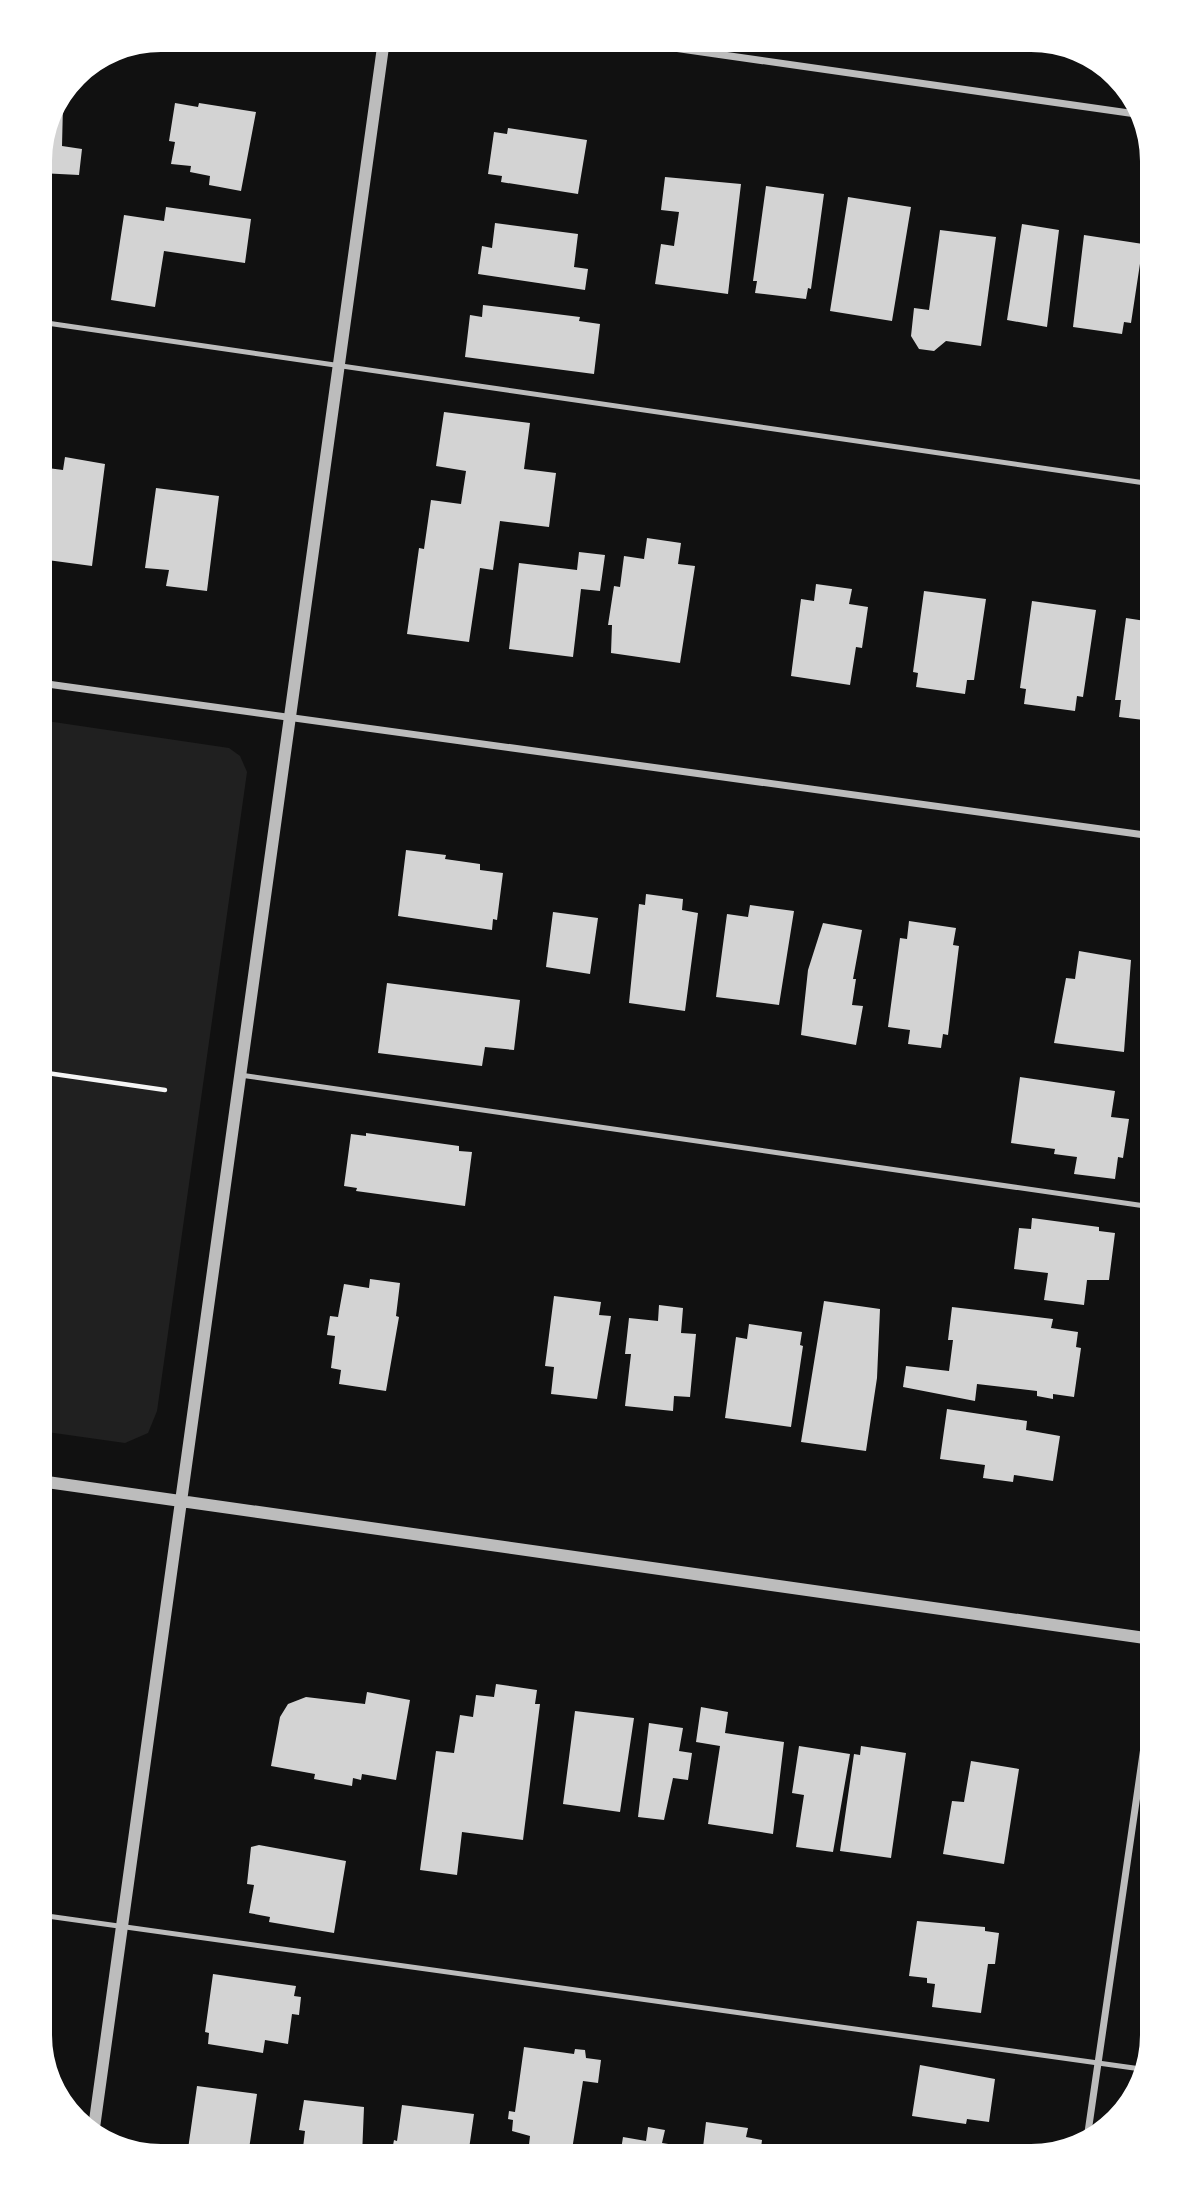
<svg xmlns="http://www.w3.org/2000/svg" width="1192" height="2196" font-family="'Public Sans',sans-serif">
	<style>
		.green { fill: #202020 }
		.building { fill: #d3d3d3 }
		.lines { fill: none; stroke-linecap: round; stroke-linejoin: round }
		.path { stroke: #f5f5f5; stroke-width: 4.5 }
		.service { stroke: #bcbcbc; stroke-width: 5 }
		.minor { stroke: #bcbcbc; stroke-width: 7 }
		.tertiary { stroke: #bcbcbc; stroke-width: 12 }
	</style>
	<rect width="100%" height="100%" fill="#111"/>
	<!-- green -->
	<path class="green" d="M 40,720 L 229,748 L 240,756 L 247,772 L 157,1411 L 148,1433 L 125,1443 L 40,1431 Z"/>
	<!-- building -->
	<path class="building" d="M 175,103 L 198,107 L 199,103 L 256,112 L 241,191 L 209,185 L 210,176 L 190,172 L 191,166 L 171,164 L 175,142 L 169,141 Z
		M 63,105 L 62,146 L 82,149 L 79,175 L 40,173 L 40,154 Z
		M 508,128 L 587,140 L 578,194 L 501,182 L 502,176 L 488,174 L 494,132 L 507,134 Z
		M 665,177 L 741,184 L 728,294 L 655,284 L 661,244 L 674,246 L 679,212 L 661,210 Z
		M 766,186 L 824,194 L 811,289 L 808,288 L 806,299 L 755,293 L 757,281 L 753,281 Z
		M 848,197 L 911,207 L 892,321 L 830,311 Z
		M 166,207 L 251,219 L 245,263 L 164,251 L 155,307 L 111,300 L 124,215 L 164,221 Z
		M 495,223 L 578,234 L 574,267 L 588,269 L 585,290 L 478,274 L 482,246 L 492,248 Z
		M 1022,224 L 1059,230 L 1047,327 L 1007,320 Z
		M 940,230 L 996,237 L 981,346 L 946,341 L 934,351 L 919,349 L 911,336 L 914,308 L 929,310 Z
		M 1084,235 L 1143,244 L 1131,323 L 1124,322 L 1122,334 L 1073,327 Z
		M 483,305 L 580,317 L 579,321 L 600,324 L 594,374 L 465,357 L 470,315 L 482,317 Z
		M 444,412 L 530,423 L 524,469 L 556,473 L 549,527 L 500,521 L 493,570 L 480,568 L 469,642 L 407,634 L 419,548 L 424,549 L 431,500 L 461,504 L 466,471 L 436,466 Z
		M 65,457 L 105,464 L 92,566 L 40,559 L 40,467 L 63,470 Z
		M 156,488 L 219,496 L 207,591 L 166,586 L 169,570 L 145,568 Z
		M 647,538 L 681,543 L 678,564 L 695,566 L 680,663 L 611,653 L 612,625 L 608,625 L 614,586 L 620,587 L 624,556 L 644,559 Z
		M 579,552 L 605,555 L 600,591 L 581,589 L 573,657 L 509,649 L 519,563 L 577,570 Z
		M 816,584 L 852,589 L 849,604 L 868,607 L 862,648 L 856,647 L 850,685 L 791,676 L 801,599 L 814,601 Z
		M 924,591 L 986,599 L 974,680 L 967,680 L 965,694 L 916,687 L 918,673 L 913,672 Z
		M 1032,601 L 1096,610 L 1083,697 L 1077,696 L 1075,711 L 1024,704 L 1026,689 L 1020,688 Z
		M 1126,618 L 1152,622 L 1152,721 L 1119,717 L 1121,700 L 1115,700 Z
		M 406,850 L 446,855 L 445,859 L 480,864 L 480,870 L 503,873 L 497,920 L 493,919 L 492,930 L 398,916 Z
		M 646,894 L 683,899 L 682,910 L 698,913 L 685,1011 L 629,1003 L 639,904 L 645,905 Z
		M 750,905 L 794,911 L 779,1005 L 716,997 L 727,914 L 748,917 Z
		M 553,912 L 598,918 L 590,974 L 546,967 Z
		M 909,921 L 956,928 L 953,945 L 959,946 L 948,1035 L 943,1034 L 941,1048 L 908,1044 L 910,1030 L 888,1027 L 900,938 L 907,939 Z
		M 823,923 L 862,930 L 853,979 L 856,979 L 852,1005 L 863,1006 L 856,1045 L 801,1035 L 808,970 Z
		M 1079,951 L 1131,960 L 1124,1052 L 1054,1043 L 1066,978 L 1075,979 Z
		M 387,983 L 520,1000 L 514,1050 L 485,1047 L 482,1066 L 378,1053 Z
		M 1020,1077 L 1115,1091 L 1111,1117 L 1129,1119 L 1123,1158 L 1118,1157 L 1115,1179 L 1074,1174 L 1077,1157 L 1054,1154 L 1055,1149 L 1011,1143 Z
		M 366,1133 L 459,1146 L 459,1151 L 472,1152 L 465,1206 L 356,1191 L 357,1188 L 344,1186 L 351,1134 L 366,1136 Z
		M 1032,1218 L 1099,1227 L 1099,1231 L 1115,1233 L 1109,1280 L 1087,1280 L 1084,1305 L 1044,1300 L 1048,1273 L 1014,1269 L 1019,1228 L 1031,1229 Z
		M 370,1279 L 400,1283 L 396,1316 L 399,1317 L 386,1391 L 339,1384 L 341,1370 L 331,1368 L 335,1336 L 327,1335 L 330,1316 L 338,1317 L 344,1284 L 369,1288 Z
		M 554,1296 L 601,1302 L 599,1315 L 611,1316 L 597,1399 L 551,1394 L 554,1367 L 545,1366 Z
		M 824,1301 L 880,1309 L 877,1378 L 866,1451 L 801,1442 Z
		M 659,1305 L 683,1308 L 681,1333 L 696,1334 L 690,1397 L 674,1396 L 673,1411 L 625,1406 L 631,1354 L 625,1354 L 629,1318 L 658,1321 Z
		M 952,1307 L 1053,1319 L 1051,1328 L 1078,1332 L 1076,1347 L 1081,1348 L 1074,1397 L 1053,1394 L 1053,1399 L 1037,1396 L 1037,1391 L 977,1384 L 975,1401 L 903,1387 L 906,1366 L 949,1371 L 953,1340 L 948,1340 Z
		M 749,1324 L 802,1332 L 800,1345 L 803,1346 L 791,1427 L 725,1418 L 736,1337 L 747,1339 Z
		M 947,1409 L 1027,1421 L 1026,1430 L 1060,1436 L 1053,1481 L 1014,1475 L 1013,1482 L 983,1478 L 985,1465 L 940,1459 Z
		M 40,1628 L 50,1629 L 43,1673 L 52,1674 L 43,1729 Z
		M 496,1684 L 537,1690 L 535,1704 L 540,1704 L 523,1840 L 462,1832 L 457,1875 L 420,1870 L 436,1751 L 454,1753 L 460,1715 L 473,1717 L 476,1695 L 494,1697 Z
		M 367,1692 L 410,1700 L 396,1780 L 362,1774 L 361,1780 L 353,1778 L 352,1786 L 314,1779 L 315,1774 L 271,1766 L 280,1717 L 288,1704 L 306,1697 L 365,1704 Z
		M 701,1707 L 728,1712 L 725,1733 L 784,1742 L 773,1834 L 708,1824 L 720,1746 L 696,1742 Z
		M 575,1711 L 634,1718 L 620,1812 L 563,1804 Z
		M 649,1723 L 683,1728 L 679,1751 L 692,1753 L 688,1780 L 673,1778 L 664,1820 L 638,1817 Z
		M 799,1746 L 850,1754 L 833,1852 L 796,1847 L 804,1795 L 792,1793 Z
		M 861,1746 L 906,1753 L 891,1858 L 840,1851 L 854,1754 L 860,1755 Z
		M 971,1761 L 1019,1769 L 1004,1864 L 943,1854 L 952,1801 L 964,1802 Z
		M 259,1845 L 346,1861 L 334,1933 L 269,1922 L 270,1917 L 249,1913 L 254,1885 L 247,1884 L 251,1847 Z
		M 917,1921 L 985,1927 L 985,1931 L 999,1933 L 995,1964 L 988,1964 L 981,2013 L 932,2007 L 935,1984 L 927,1983 L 927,1978 L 909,1976 Z
		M 213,1974 L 296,1986 L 294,1996 L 301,1997 L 299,2015 L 292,2014 L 288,2044 L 265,2040 L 263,2053 L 208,2044 L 209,2033 L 205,2032 Z
		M 524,2047 L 574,2054 L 575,2049 L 585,2050 L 586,2058 L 601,2060 L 598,2083 L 583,2081 L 571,2156 L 558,2152 L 557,2156 L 546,2156 L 547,2151 L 543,2150 L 542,2154 L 535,2153 L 534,2146 L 529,2145 L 530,2136 L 512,2131 L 513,2120 L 508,2119 L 509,2111 L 515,2112 Z
		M 920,2065 L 995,2079 L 989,2122 L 967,2119 L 966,2124 L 912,2116 Z
		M 197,2086 L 257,2094 L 248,2156 L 187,2156 Z
		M 304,2100 L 364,2107 L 362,2156 L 302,2156 L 305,2131 L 299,2130 Z
		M 402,2105 L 474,2114 L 469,2149 L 472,2149 L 471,2156 L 391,2156 L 394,2140 L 397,2141 Z
		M 706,2122 L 748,2128 L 746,2137 L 762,2140 L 760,2156 L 702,2156 Z
		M 648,2127 L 665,2130 L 662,2143 L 681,2146 L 680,2156 L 620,2156 L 623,2137 L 646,2141 Z"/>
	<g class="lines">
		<!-- path -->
		<path class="path" d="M 40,1072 L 165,1090"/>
		<!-- service -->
		<path class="service" d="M 40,322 L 1152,484
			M 240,1075 L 1152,1207
			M 40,1915 L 1141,2069"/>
		<!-- minor -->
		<path class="minor" d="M 646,44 L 1143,115
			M 40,683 L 1152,836
			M 1087,2139 L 1152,1692"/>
		<!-- tertiary -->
		<path class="tertiary" d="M 40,1481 L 1152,1639
			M 93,2135 L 383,47"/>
	</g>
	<!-- crop -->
	<path d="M0 0H1192V2196H0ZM161 52H1031A109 109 0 0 1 1140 161V2035A109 109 0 0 1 1031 2144H161A109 109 0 0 1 52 2035V161A109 109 0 0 1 161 52Z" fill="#fff" fill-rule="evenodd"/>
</svg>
